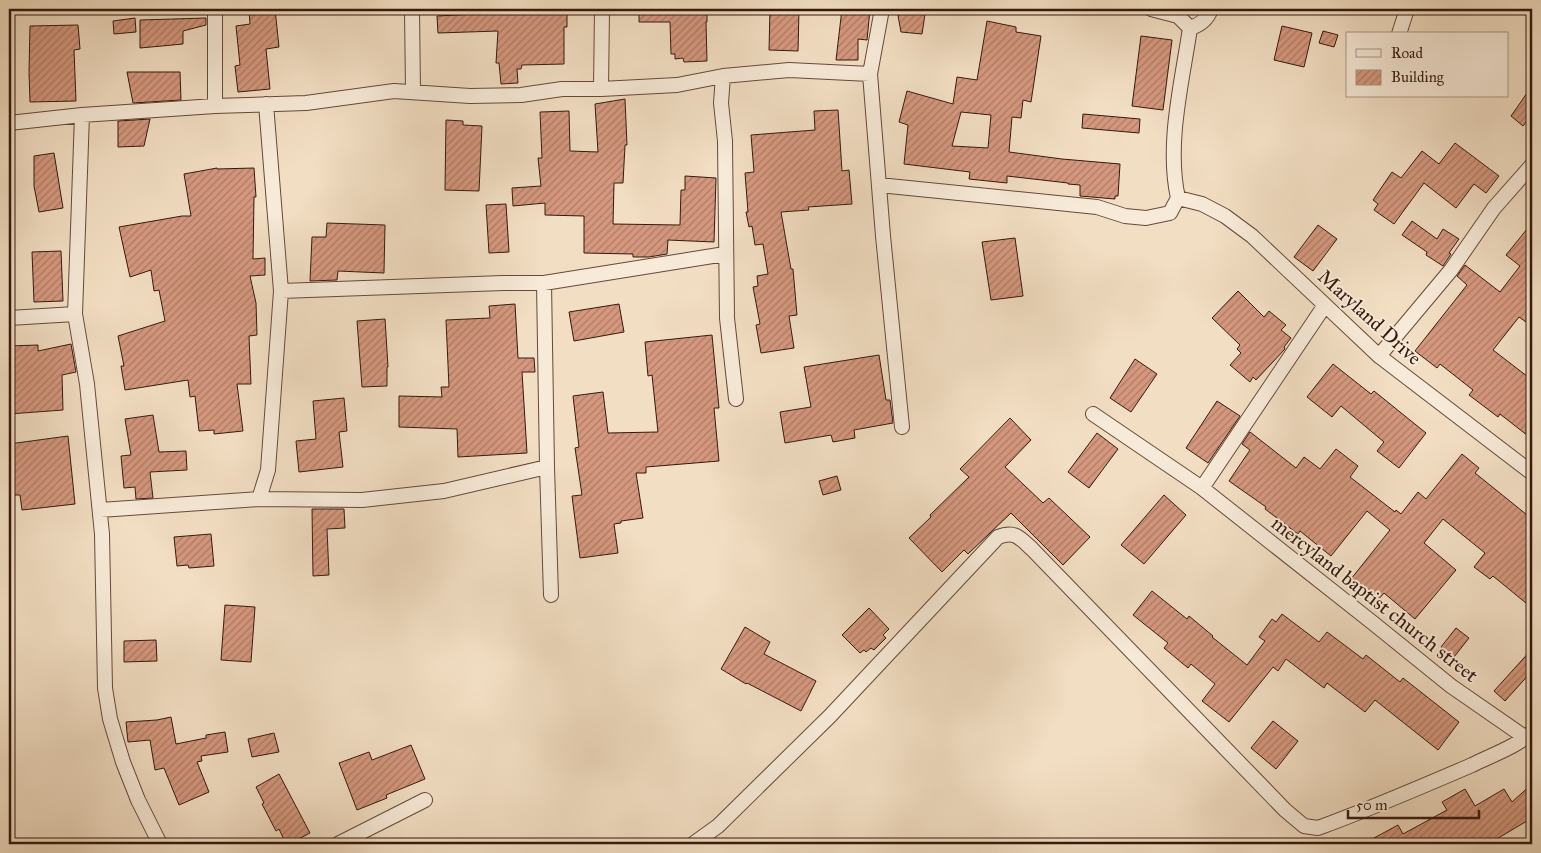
<svg xmlns="http://www.w3.org/2000/svg" width="1541" height="853" font-family="'IM FELL Great Primer',serif">
	<style>
		.building { fill: url(#building-hatch); stroke: #35190d; fill-rule: evenodd }
		.lines { fill: none; stroke-linecap: round; stroke-linejoin: round }
		.street-casing { stroke: #644a3a; stroke-width: 16 }
		.street { stroke: #f7ead8; stroke-width: 14 }
		.labels { text-anchor: middle; stroke-width: 4; stroke-linejoin: round; paint-order: stroke }
		.street-label { font-size: 20px; fill: #35190d; stroke: #f7ead8 }
	</style>
	<defs>
		<pattern id="building-hatch" width="6" height="6" patternUnits="userSpaceOnUse" patternTransform="scale(1.25)"><rect width="6" height="6" fill="#d5987f"/><path d="M-1 1l2-2M0 6l6-6M5 7l2-2" fill="none" stroke="#ae7b66"/></pattern>
	</defs>
	<rect width="100%" height="100%" fill="#f2dec3"/>
	<filter id="stains"><feTurbulence type="fractalNoise" baseFrequency=".004" numOctaves="4"/><feColorMatrix values="0 0 0 0 .2 0 0 0 0 .09 0 0 0 0 .02 0 0 0 .5 -.17"/></filter>
	<radialGradient id="worn" r=".72"><stop offset=".6" stop-color="#630" stop-opacity="0"/><stop offset="1" stop-color="#630" stop-opacity=".3"/></radialGradient>
	<!-- building -->
	<path class="building" d="M 249,9 L 275,9 L 279,47 L 266,49 L 270,89 L 238,92 L 235,66 L 240,65 L 236,26 L 250,24 Z
		M 567,9 L 567,27 L 564,27 L 564,64 L 522,65 L 521,69 L 517,69 L 518,83 L 501,84 L 499,63 L 496,63 L 498,31 L 438,33 L 437,16 L 476,14 L 522,10 Z
		M 639,9 L 707,9 L 707,22 L 706,22 L 707,61 L 684,62 L 683,58 L 675,59 L 675,54 L 671,54 L 670,22 L 639,22 Z
		M 770,9 L 799,9 L 798,51 L 769,50 Z
		M 842,9 L 870,9 L 867,40 L 858,39 L 858,60 L 836,60 Z
		M 897,10 L 925,14 L 922,34 L 901,32 Z
		M 135,18 L 136,32 L 114,34 L 113,21 Z
		M 206,18 L 206,25 L 183,31 L 183,44 L 140,48 L 140,20 Z
		M 987,21 L 1016,27 L 1016,32 L 1041,36 L 1031,102 L 1023,100 L 1021,118 L 1012,117 L 1009,152 L 1062,159 L 1120,164 L 1118,196 L 1115,196 L 1115,199 L 1080,196 L 1080,185 L 1068,184 L 1068,183 L 1007,176 L 1007,183 L 969,179 L 970,172 L 904,164 L 908,125 L 899,122 L 907,91 L 953,104 L 957,77 L 977,80 ZM 961,112 L 991,115 L 988,148 L 952,146 Z
		M 78,25 L 80,49 L 74,50 L 76,101 L 30,102 L 29,72 L 30,26 Z
		M 1282,26 L 1312,33 L 1304,67 L 1274,60 Z
		M 1323,31 L 1338,35 L 1334,47 L 1319,43 Z
		M 1141,36 L 1172,40 L 1163,110 L 1132,106 Z
		M 127,72 L 180,72 L 181,100 L 133,103 Z
		M 1532,86 L 1532,114 L 1523,126 L 1511,116 Z
		M 625,99 L 627,145 L 625,145 L 623,183 L 614,183 L 613,224 L 680,225 L 681,190 L 685,190 L 685,176 L 716,178 L 714,242 L 668,240 L 667,254 L 649,257 L 633,257 L 633,254 L 584,253 L 584,216 L 545,215 L 545,203 L 513,206 L 512,188 L 541,186 L 538,158 L 542,158 L 540,112 L 569,111 L 570,151 L 598,152 L 595,104 Z
		M 838,110 L 842,171 L 849,170 L 852,204 L 808,207 L 809,210 L 781,212 L 791,269 L 793,269 L 797,315 L 789,316 L 794,348 L 761,353 L 756,325 L 760,324 L 753,287 L 758,286 L 757,276 L 768,274 L 763,244 L 755,245 L 752,226 L 749,227 L 746,212 L 748,212 L 745,173 L 754,172 L 751,135 L 815,130 L 814,111 Z
		M 1083,114 L 1140,119 L 1139,133 L 1082,128 Z
		M 150,119 L 144,146 L 118,147 L 118,121 Z
		M 446,120 L 463,121 L 463,125 L 482,126 L 479,191 L 445,190 Z
		M 1455,143 L 1499,176 L 1486,193 L 1474,184 L 1456,208 L 1424,183 L 1394,224 L 1374,210 L 1378,204 L 1373,200 L 1392,172 L 1401,178 L 1422,151 L 1439,164 Z
		M 54,153 L 63,208 L 39,212 L 34,186 L 34,156 Z
		M 217,168 L 217,169 L 254,168 L 256,197 L 254,197 L 253,259 L 265,258 L 265,275 L 250,276 L 256,303 L 257,335 L 249,336 L 251,384 L 237,384 L 243,431 L 214,434 L 214,430 L 199,431 L 195,396 L 190,397 L 188,380 L 125,390 L 121,366 L 124,366 L 118,336 L 165,321 L 159,290 L 154,291 L 151,270 L 130,277 L 119,227 L 182,216 L 191,216 L 184,174 Z
		M 506,204 L 509,252 L 489,253 L 486,205 Z
		M 1412,221 L 1437,239 L 1443,229 L 1459,239 L 1449,253 L 1451,254 L 1443,266 L 1426,255 L 1427,252 L 1402,235 Z
		M 327,223 L 385,225 L 384,273 L 338,271 L 337,280 L 310,281 L 312,237 L 326,237 Z
		M 1532,223 L 1532,314 L 1526,322 L 1519,317 L 1493,350 L 1532,380 L 1532,439 L 1500,414 L 1498,417 L 1469,395 L 1473,390 L 1440,364 L 1437,368 L 1415,351 L 1467,285 L 1457,276 L 1465,265 L 1500,292 L 1520,266 L 1506,255 Z
		M 1318,225 L 1337,239 L 1313,271 L 1294,257 Z
		M 1015,238 L 1023,296 L 991,300 L 982,242 Z
		M 61,251 L 63,301 L 34,302 L 32,252 Z
		M 1238,291 L 1264,317 L 1269,311 L 1286,325 L 1281,330 L 1291,338 L 1284,347 L 1285,349 L 1256,380 L 1253,377 L 1250,382 L 1230,365 L 1241,353 L 1237,349 L 1240,345 L 1212,318 Z
		M 515,304 L 518,358 L 534,358 L 535,372 L 522,372 L 527,453 L 458,457 L 457,429 L 399,427 L 399,396 L 442,397 L 441,387 L 449,387 L 446,320 L 490,318 L 489,306 Z
		M 619,304 L 624,332 L 574,341 L 569,312 Z
		M 385,319 L 388,367 L 387,367 L 387,386 L 362,387 L 357,321 Z
		M 712,335 L 719,408 L 714,408 L 719,461 L 646,467 L 646,473 L 636,473 L 643,518 L 621,521 L 621,523 L 614,524 L 618,553 L 580,558 L 572,496 L 582,495 L 575,448 L 579,447 L 573,396 L 603,392 L 608,433 L 658,432 L 652,375 L 648,376 L 645,342 Z
		M 71,344 L 76,372 L 62,375 L 63,410 L 9,414 L 9,346 L 38,345 L 38,351 Z
		M 879,355 L 886,400 L 890,400 L 893,423 L 854,430 L 855,438 L 833,442 L 831,435 L 785,443 L 780,412 L 811,407 L 804,367 Z
		M 1135,359 L 1157,374 L 1131,412 L 1110,398 Z
		M 1333,364 L 1371,394 L 1374,391 L 1426,433 L 1399,468 L 1377,451 L 1384,442 L 1341,406 L 1332,417 L 1307,397 Z
		M 344,398 L 347,431 L 339,432 L 343,467 L 299,472 L 296,441 L 316,439 L 313,401 Z
		M 1217,401 L 1240,416 L 1208,463 L 1186,448 Z
		M 153,415 L 159,452 L 186,451 L 187,470 L 150,472 L 153,498 L 136,499 L 135,487 L 124,488 L 121,456 L 131,455 L 125,419 Z
		M 1010,418 L 1031,440 L 1005,467 L 1043,503 L 1049,498 L 1090,537 L 1063,565 L 1011,513 L 968,554 L 964,550 L 942,572 L 909,538 L 931,517 L 930,515 L 969,477 L 960,469 Z
		M 1250,432 L 1296,468 L 1304,457 L 1320,469 L 1336,449 L 1358,466 L 1350,477 L 1395,512 L 1396,510 L 1401,514 L 1418,492 L 1426,499 L 1462,454 L 1479,468 L 1475,473 L 1532,519 L 1532,608 L 1493,576 L 1490,579 L 1474,567 L 1485,553 L 1443,519 L 1424,543 L 1456,570 L 1415,619 L 1384,593 L 1378,600 L 1351,579 L 1390,530 L 1367,511 L 1331,556 L 1300,531 L 1298,534 L 1265,509 L 1266,507 L 1229,481 L 1250,450 L 1242,444 Z
		M 1097,433 L 1118,449 L 1089,488 L 1068,472 Z
		M 68,436 L 75,504 L 22,510 L 20,495 L 11,495 L 9,475 L 9,444 Z
		M 837,476 L 841,490 L 823,495 L 819,481 Z
		M 1164,495 L 1186,515 L 1144,564 L 1121,545 Z
		M 312,509 L 344,509 L 345,528 L 327,529 L 329,575 L 313,576 Z
		M 211,534 L 214,566 L 189,568 L 188,565 L 177,566 L 174,537 Z
		M 1152,591 L 1187,619 L 1189,616 L 1213,636 L 1212,637 L 1247,665 L 1265,641 L 1259,637 L 1272,619 L 1276,622 L 1282,614 L 1319,642 L 1327,632 L 1363,659 L 1366,655 L 1400,682 L 1403,678 L 1459,722 L 1438,750 L 1375,700 L 1365,712 L 1327,683 L 1324,688 L 1286,659 L 1278,671 L 1273,667 L 1229,722 L 1202,701 L 1215,684 L 1191,664 L 1188,668 L 1164,648 L 1168,643 L 1133,615 Z
		M 225,605 L 255,607 L 251,662 L 221,660 Z
		M 869,608 L 889,629 L 883,635 L 886,638 L 874,650 L 871,648 L 866,652 L 864,650 L 860,653 L 842,635 Z
		M 745,627 L 770,642 L 764,654 L 816,681 L 801,711 L 747,683 L 746,684 L 721,669 Z
		M 1456,628 L 1469,638 L 1454,657 L 1441,647 Z
		M 156,640 L 157,661 L 124,662 L 124,641 Z
		M 1532,649 L 1532,671 L 1505,701 L 1494,691 Z
		M 171,717 L 176,744 L 206,738 L 206,735 L 225,732 L 228,752 L 201,756 L 202,761 L 197,762 L 209,792 L 179,805 L 164,768 L 155,770 L 150,740 L 128,742 L 126,722 L 157,720 Z
		M 1273,721 L 1298,741 L 1276,769 L 1251,748 Z
		M 274,733 L 279,752 L 252,757 L 248,739 Z
		M 411,745 L 425,779 L 386,795 L 387,798 L 357,810 L 339,763 L 369,752 L 372,760 Z
		M 279,774 L 310,833 L 289,844 L 286,844 L 279,829 L 276,831 L 262,804 L 264,803 L 256,787 Z
		M 1532,784 L 1532,818 L 1495,840 L 1498,844 L 1363,844 L 1398,825 L 1403,834 L 1447,810 L 1442,802 L 1465,789 L 1475,806 L 1504,789 L 1512,802 Z"/>
	<g class="lines">
		<!-- street casing -->
		<g class="street-casing">
			<path id="street" d="M 412,9 L 413,92
				M 882,9 L 870,74 L 883,236 L 902,427
				M 1151,9 L 1178,16 L 1190,28
				M 1190,28 C 1200,25 1207,20 1211,9
				M 1399,34 L 1407,9
				M 723,76 L 721,103 L 725,141 L 727,318 L 736,399
				M 601,89 L 602,9
				M 215,106 L 215,9
				M 82,115 L 75,314 L 87,384 L 102,534 L 105,688 L 110,719 L 123,762 L 138,800 L 160,844
				M 9,123 L 82,115 L 215,106 L 306,103 L 394,91 L 470,96 L 521,95 L 562,89 L 601,89 L 677,85 L 723,76 L 789,70 L 870,74
				M 879,185 L 1097,207 L 1125,216 L 1146,218 L 1170,213 L 1178,198 C 1166,144 1182,83 1190,28
				M 1178,198 L 1202,204 L 1225,216 L 1252,236 L 1379,356 L 1532,473
				M 544,283 L 547,467 L 551,595
				M 281,291 L 503,283 L 544,283 L 725,254
				M 9,318 L 75,314
				M 1379,356 L 1451,270 L 1494,208 L 1532,165
				M 1093,414 L 1202,488 L 1373,623 L 1451,686 L 1526,738
				M 1202,488 L 1325,305
				M 259,499 L 362,500 L 444,491 L 547,467
				M 100,510 L 259,499 L 268,470 L 281,291 L 266,104
				M 338,844 L 425,800
				M 693,844 L 718,826 L 830,716 L 998,537 C 1015,530 1020,538 1032,549 L 1285,810 L 1304,826 L 1318,828 C 1370,809 1421,787 1472,765 C 1490,756 1518,746 1532,732"/>
		</g>
		<!-- street -->
		<use href="#street" class="street"/>
	</g>
	<g class="labels">
		<!-- street labels -->
		<g class="street-label">
			<text transform="translate(1370 317) rotate(42)" y="7">Maryland Drive</text>
			<text transform="translate(1375 599) rotate(38)" y="7">mercyland baptist church street</text>
		</g>
	</g>
	<!-- margin -->
	<rect width="1541" height="853" fill="none" stroke="#f2dec3" stroke-width="30"/>
	<rect x="10" y="10" width="1521" height="833" fill="none" stroke="#35190d" stroke-width="2.5"/>
	<rect x="15" y="15" width="1511" height="823" fill="none" stroke="#35190d"/>
	<!-- legend -->
	<rect x="1346" y="32" width="162" height="65" fill="#f7ead8" stroke="#a99687"/>
	<rect x="1356" y="49" width="25" height="8" fill="#f7ead8" stroke="#a99687"/>
	<text x="1391" y="58" font-size="15" fill="#35190d">Road</text>
	<rect x="1356" y="70" width="25" height="15" fill="url(#building-hatch)" stroke="#a99687"/>
	<text x="1391" y="82" font-size="15" fill="#35190d">Building</text>
	<!-- scale -->
	<path d="M1348 810v8h131v-8" fill="none" stroke="#35190d" stroke-width="2.5"/>
	<text x="1356" y="810" font-size="15" fill="#35190d" stroke="#f7ead8" stroke-width="4" paint-order="stroke">50 m</text>
	<rect width="100%" height="100%" filter="url(#stains)"/>
	<rect width="100%" height="100%" fill="url(#worn)"/>
</svg>
